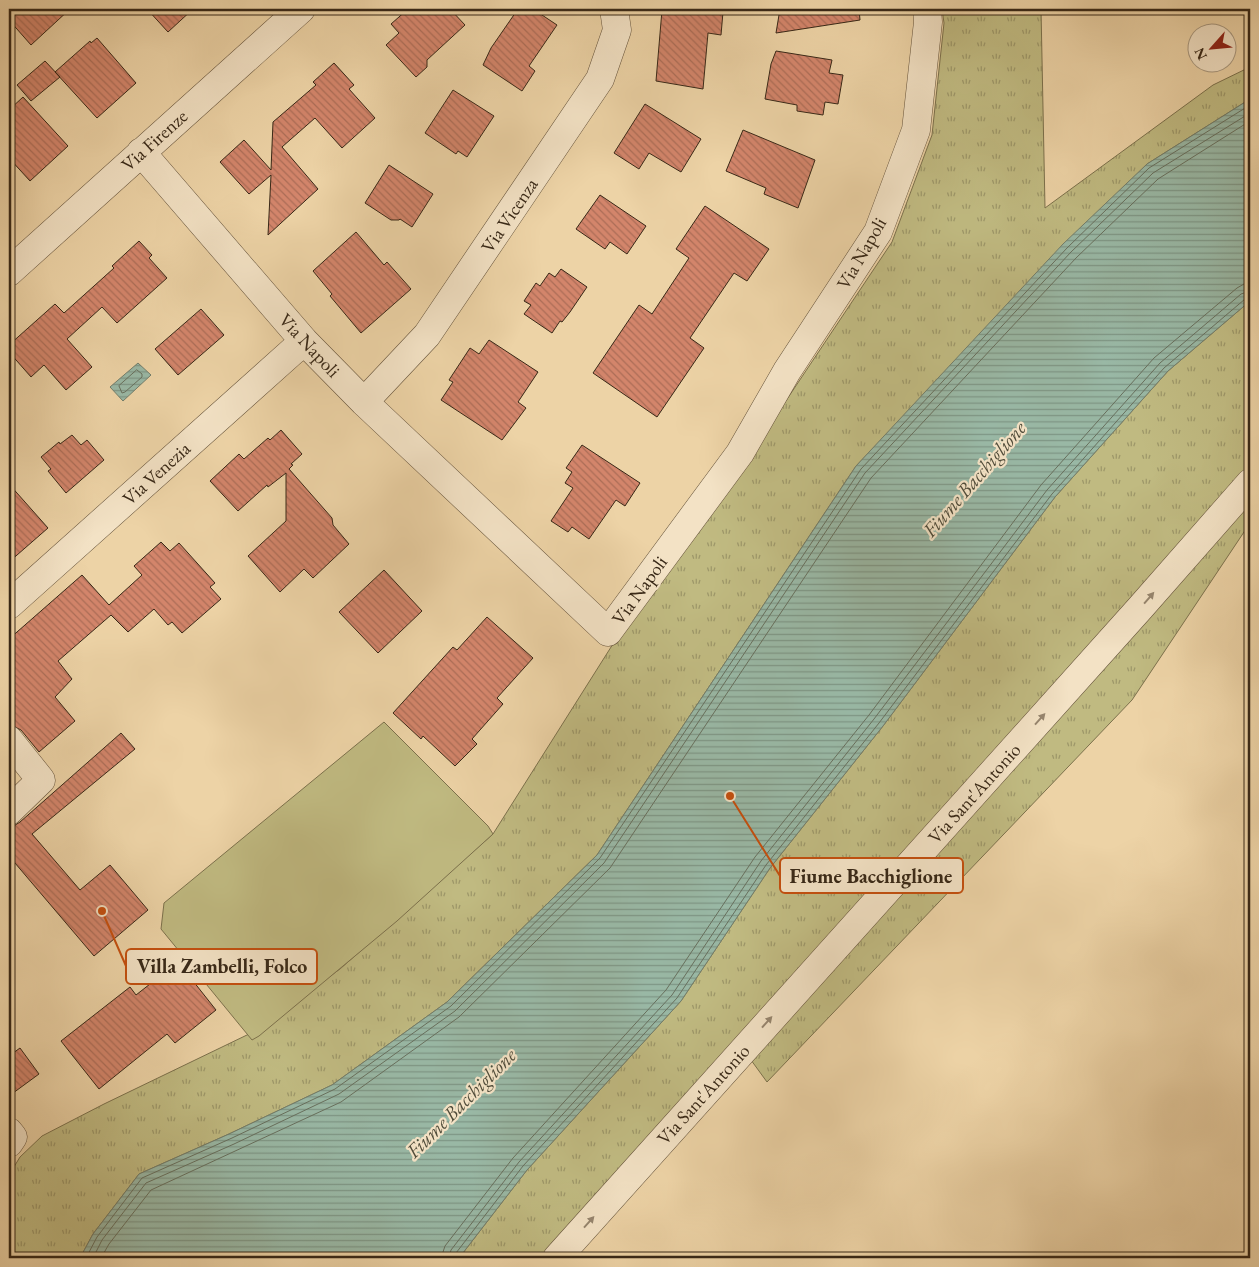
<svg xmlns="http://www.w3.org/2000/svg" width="1259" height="1267" font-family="'EB Garamond',serif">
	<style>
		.grass { fill: url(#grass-tufts); stroke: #7c714c }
		.pitch { fill: #c0ba81; stroke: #7c714c }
		.water { fill: url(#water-rules); stroke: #727e6c }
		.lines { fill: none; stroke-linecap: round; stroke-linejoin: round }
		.shore { stroke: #68705e; stroke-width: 1 }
		.building { fill: url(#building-back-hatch); stroke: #382817 }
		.minor-casing { stroke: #65533b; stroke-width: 29 }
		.minor { stroke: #f3e2c5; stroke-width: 28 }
		.oneway { fill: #96856e }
		.labels { text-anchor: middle; stroke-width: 4.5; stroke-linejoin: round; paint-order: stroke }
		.street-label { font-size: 19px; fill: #382817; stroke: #f3e2c5 }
		.water-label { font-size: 20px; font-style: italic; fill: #504c3a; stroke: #f3e2c5 }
		.leader { fill: none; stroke: #c54f0e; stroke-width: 2 }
		.callout-dot { fill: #c54f0e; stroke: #f3e2c5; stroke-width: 2 }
		.callout { fill: #f3e2c5; stroke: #c54f0e; stroke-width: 2 }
		.callout-label { font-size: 20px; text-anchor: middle; font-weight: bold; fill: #382817 }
	</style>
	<defs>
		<pattern id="grass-tufts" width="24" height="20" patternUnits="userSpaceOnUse" patternTransform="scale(1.25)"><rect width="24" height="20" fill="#c0ba81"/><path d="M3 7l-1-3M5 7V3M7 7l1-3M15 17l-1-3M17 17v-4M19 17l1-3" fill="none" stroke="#9d9769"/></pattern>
		<pattern id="water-rules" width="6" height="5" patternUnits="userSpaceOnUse" patternTransform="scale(1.25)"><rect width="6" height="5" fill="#99b8a5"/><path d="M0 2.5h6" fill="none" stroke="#7e9685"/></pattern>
		<pattern id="building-back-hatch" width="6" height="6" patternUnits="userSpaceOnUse" patternTransform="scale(1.25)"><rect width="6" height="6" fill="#d3856b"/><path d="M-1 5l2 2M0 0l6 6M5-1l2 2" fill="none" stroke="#ac6d57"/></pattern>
	</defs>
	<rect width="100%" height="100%" fill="#edd3a6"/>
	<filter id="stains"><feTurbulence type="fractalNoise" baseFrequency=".004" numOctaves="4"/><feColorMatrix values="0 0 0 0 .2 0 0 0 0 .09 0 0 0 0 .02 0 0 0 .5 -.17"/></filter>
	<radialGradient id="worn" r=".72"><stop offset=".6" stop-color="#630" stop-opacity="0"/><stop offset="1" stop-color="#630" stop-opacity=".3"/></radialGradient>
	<!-- grass -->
	<path class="grass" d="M 942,9 L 1041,9 L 1045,208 L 1213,85 L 1250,67 L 1250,99 L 1147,164 L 856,466 L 597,855 L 447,1002 L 332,1085 L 229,1134 L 139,1174 L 93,1234 L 80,1258 L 9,1258 L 9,1175 L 20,1157 L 42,1136 L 104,1104 L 249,1034 L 340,969 L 493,834 L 618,636 L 753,450 L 892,242 L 932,135 L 944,23 Z
		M 1250,301 L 1250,523 L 1132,700 L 767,1082 L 743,1049 L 554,1258 L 459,1258 L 527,1170 L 681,1001 L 770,868 L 883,726 L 1055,497 L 1168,371 Z"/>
	<!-- pitch -->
	<path class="pitch" d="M 384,722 L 488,826 L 493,834 L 397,921 L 259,1036 L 252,1040 L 161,929 L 164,903 Z"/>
	<!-- water -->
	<path class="water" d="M 1250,99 L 1250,301 L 1168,371 L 1055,497 L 883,726 L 770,868 L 681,1001 L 527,1170 L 459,1258 L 80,1258 L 93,1234 L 139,1174 L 229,1134 L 332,1085 L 447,1002 L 597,855 L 856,466 L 1063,244 L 1147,164 Z
		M 138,363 L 151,375 L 123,401 L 110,387 Z"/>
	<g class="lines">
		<!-- shore -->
		<path class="shore" d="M 137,370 L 142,374 L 142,377 L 125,392 L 122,393 L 119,386 Z
			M 86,1258 L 97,1237 L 142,1178 L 232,1138 L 335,1089 L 451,1006 L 600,858 L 861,469 L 1067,248 L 1149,168 L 1250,105
			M 93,1258 L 102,1240 L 146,1183 L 234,1144 L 339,1094 L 455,1011 L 604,863 L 865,473 L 1071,252 L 1153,173 L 1250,113
			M 101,1258 L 109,1244 L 151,1190 L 341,1102 L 459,1017 L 610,868 L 871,478 L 1076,258 L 1158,179 L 1250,121
			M 441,1258 L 445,1246 L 513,1158 L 666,990 L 755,857 L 869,715 L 1041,485 L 1154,358 L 1237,288 L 1244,284 L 1250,284
			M 449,1258 L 451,1250 L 519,1162 L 672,995 L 761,861 L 874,719 L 1047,490 L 1160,363 L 1241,294 L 1250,291
			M 455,1258 L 456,1253 L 523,1166 L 677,998 L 766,865 L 879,723 L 1052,494 L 1164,368 L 1245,299 L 1250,297"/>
	</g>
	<!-- building -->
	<path class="building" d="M 9,9 L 70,9 L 31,45 L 9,20 Z
		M 147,9 L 193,9 L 168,32 Z
		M 408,9 L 450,9 L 465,25 L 427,60 L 427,67 L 416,77 L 386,45 L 399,33 L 391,24 Z
		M 518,9 L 533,9 L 557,25 L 529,66 L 535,71 L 522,91 L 483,65 L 491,48 Z
		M 681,9 L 723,12 L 721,35 L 708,33 L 703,89 L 656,81 L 662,10 L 680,12 Z
		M 780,9 L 859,9 L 860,20 L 776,33 Z
		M 97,38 L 136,83 L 97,118 L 55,72 L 90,41 L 91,43 Z
		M 776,51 L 832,60 L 829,73 L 843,75 L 838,104 L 825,102 L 823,115 L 797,111 L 797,105 L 765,99 L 771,64 Z
		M 45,61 L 60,77 L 31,101 L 17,85 Z
		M 334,63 L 354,85 L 349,89 L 375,118 L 342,148 L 315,118 L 282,147 L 318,189 L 268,235 L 271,175 L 249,194 L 220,162 L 244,140 L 271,170 L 273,122 L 316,85 L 313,82 Z
		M 453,90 L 494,116 L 467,157 L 458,151 L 456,154 L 425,133 Z
		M 23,97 L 68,146 L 30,181 L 9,158 L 9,110 Z
		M 645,104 L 701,139 L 681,172 L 649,153 L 639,169 L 614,153 Z
		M 743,130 L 815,160 L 798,208 L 764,194 L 766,188 L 726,171 Z
		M 389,165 L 433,194 L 412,227 L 400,219 L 399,220 L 391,220 L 365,203 Z
		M 600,195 L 646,226 L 627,254 L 610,242 L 605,249 L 576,229 Z
		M 705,206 L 769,249 L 747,281 L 734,273 L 690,338 L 704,348 L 657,417 L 593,373 L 639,305 L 652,314 L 689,258 L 676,249 Z
		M 356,232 L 384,265 L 387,262 L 411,289 L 361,333 L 330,296 L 332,294 L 313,271 Z
		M 139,241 L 152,255 L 149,258 L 167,278 L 117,323 L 102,307 L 67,339 L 92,367 L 66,390 L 44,365 L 31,377 L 9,352 L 9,345 L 55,304 L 64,313 L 114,268 L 112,266 Z
		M 561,269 L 587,287 L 570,312 L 562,322 L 560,321 L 552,333 L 524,314 L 531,305 L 524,301 L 536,283 L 540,286 L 549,273 L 555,277 Z
		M 201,309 L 224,335 L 178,375 L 155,349 Z
		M 489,340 L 538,372 L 518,402 L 526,408 L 502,440 L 441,400 L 453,382 L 449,380 L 470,348 L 479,354 Z
		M 281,430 L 302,454 L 291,464 L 293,465 L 289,469 L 332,518 L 333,525 L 349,544 L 313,578 L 304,569 L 280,592 L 248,556 L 286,521 L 286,473 L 268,487 L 267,485 L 238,511 L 210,481 L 239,454 L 244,459 L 268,438 L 270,440 Z
		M 72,435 L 81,445 L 87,440 L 104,460 L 66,493 L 48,471 L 51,469 L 41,457 L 59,442 L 60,444 Z
		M 582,445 L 640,483 L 625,506 L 616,500 L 589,539 L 572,527 L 568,532 L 551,521 L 573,488 L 565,483 L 572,472 L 566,468 Z
		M 9,484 L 48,528 L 9,562 Z
		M 161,542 L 170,551 L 179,543 L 215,583 L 210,587 L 221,599 L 182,633 L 172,622 L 168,625 L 154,609 L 128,632 L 111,615 L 58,661 L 72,679 L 55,697 L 75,721 L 39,752 L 21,730 L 9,724 L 9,639 L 82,575 L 109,605 L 142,575 L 134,566 Z
		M 384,570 L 422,611 L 378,653 L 339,612 Z
		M 487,617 L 533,658 L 497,698 L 503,704 L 472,739 L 477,744 L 455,766 L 423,736 L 421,739 L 393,713 L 453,647 L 457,650 Z
		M 121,733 L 135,749 L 32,834 L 80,890 L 110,865 L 148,910 L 94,956 L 9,856 L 9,829 L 20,822 Z
		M 178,962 L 216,1010 L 175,1043 L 167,1034 L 99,1089 L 61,1041 L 130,987 L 136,995 Z
		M 20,1048 L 39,1074 L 9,1096 L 9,1056 Z"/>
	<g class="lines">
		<!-- minor casing -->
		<g class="minor-casing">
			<path id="minor" d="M 141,152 L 304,341 L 364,402 L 608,632 L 740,453 L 787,371 L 878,232 L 916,130 L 928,22 L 927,9
				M 9,272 L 301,9
				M 364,402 L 427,335 L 600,79 L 617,30 L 614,9
				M 9,605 L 304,341
				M 9,740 L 41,780 L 9,811
				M 9,1132 L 13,1137 L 9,1143
				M 557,1258 L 1141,607 L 1250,483"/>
		</g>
		<!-- minor -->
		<use href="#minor" class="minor"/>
	</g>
	<!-- one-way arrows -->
	<defs><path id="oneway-solid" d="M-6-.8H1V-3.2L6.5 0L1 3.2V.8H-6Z" transform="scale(1.25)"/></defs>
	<g class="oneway">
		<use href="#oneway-solid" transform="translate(1149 598) rotate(-49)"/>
		<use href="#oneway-solid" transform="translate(1040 719) rotate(-48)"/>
		<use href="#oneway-solid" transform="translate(767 1022) rotate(-48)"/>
		<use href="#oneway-solid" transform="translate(589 1222) rotate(-48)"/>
	</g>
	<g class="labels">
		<!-- street labels -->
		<g class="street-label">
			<text transform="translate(154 140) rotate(-42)" y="7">Via Firenze</text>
			<text transform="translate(509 215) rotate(-56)" y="7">Via Vicenza</text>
			<text transform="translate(861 253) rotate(-60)" y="7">Via Napoli</text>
			<text transform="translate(310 345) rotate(47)" y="7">Via Napoli</text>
			<text transform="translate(156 473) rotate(-42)" y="7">Via Venezia</text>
			<text transform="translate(639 590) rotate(-54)" y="7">Via Napoli</text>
			<text transform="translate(974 793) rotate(-48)" y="7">Via Sant'Antonio</text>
			<text transform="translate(703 1094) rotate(-48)" y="7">Via Sant'Antonio</text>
		</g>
		<!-- water labels -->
		<g class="water-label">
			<text transform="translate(974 479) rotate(-49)" y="7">Fiume Bacchiglione</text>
			<text transform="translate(461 1103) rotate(-45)" y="7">Fiume Bacchiglione</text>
		</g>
	</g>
	<!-- callouts -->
	<path class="leader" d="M730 796L780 876M102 911L126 966"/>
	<g class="callout-dot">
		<circle cx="730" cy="796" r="5"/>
		<circle cx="102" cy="911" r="5"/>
	</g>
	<g class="callout">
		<rect x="780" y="858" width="183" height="35" rx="5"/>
		<rect x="126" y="949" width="191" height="35" rx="5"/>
	</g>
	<g class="callout-label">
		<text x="871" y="883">Fiume Bacchiglione</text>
		<text x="222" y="973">Villa Zambelli, Folco</text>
	</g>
	<!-- margin -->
	<rect width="1259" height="1267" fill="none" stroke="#edd3a6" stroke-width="30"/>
	<rect x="10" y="10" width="1239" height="1247" fill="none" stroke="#382817" stroke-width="2.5"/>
	<rect x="15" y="15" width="1229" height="1237" fill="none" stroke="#382817"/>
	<!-- north arrow -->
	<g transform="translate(1212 48) rotate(243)"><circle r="24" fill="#f3e2c5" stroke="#a8987f"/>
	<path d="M0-4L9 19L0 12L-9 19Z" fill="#8f2418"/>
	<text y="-8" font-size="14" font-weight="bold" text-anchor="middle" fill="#382817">N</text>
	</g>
	<rect width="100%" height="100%" filter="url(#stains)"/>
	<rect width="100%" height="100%" fill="url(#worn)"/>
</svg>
